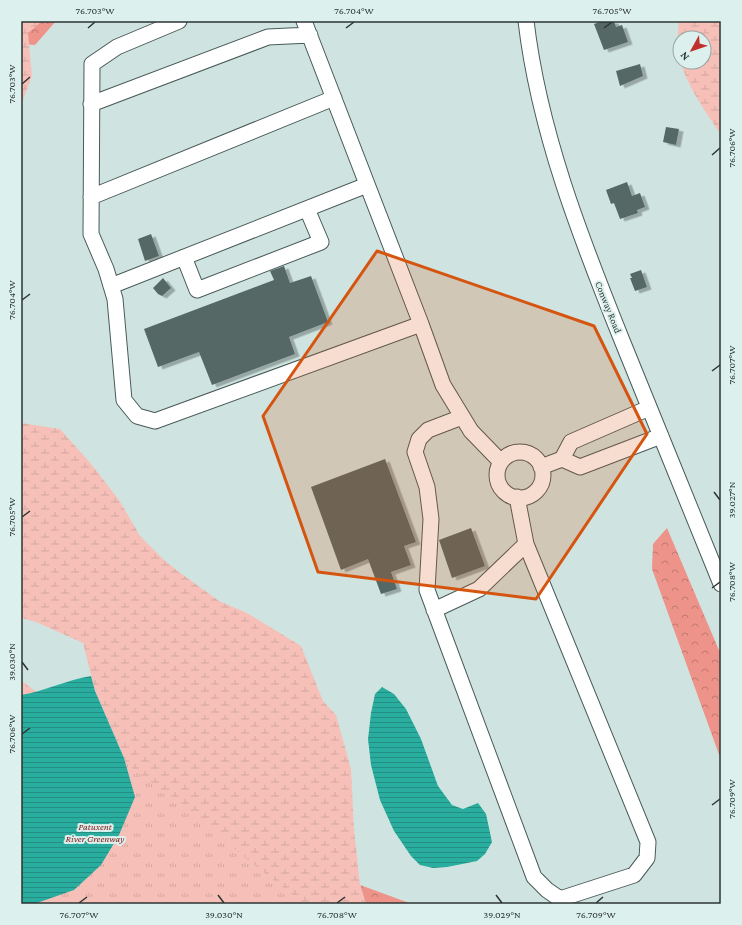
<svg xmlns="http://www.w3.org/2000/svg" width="742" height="925" font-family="'Crimson Pro',serif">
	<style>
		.forest { fill: url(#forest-crowns) }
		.wetland { fill: url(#wetland-marsh) }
		.park { fill: url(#park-tufts) }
		.water { fill: url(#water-rules) }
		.building { fill: #556865; filter: url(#shadow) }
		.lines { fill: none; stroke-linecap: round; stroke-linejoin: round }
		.minor-casing { stroke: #485a57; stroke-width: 17 }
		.minor { stroke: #fff; stroke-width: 15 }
		.marked { fill: #d55510; fill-opacity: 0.2; stroke: #d55510; stroke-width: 3; stroke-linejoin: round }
		.ticks { fill: none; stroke: #2c3533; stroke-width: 1.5 }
		.labels { text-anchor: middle; stroke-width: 4; stroke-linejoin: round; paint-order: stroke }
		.street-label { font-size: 10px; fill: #2c3533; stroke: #dcf1ed }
		.park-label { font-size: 10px; font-style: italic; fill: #821816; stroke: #dcf1ed }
		.neatline { fill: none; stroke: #2c3533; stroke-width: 1.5 }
		.ticks-label { font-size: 10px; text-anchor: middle; fill: #2c3533 }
	</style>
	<defs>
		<pattern id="forest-crowns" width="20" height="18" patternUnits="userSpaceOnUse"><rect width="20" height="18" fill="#ed9389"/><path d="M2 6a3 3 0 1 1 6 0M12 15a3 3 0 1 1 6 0" fill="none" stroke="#c07971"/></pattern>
		<pattern id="wetland-marsh" width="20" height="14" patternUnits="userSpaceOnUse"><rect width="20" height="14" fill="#f6c0b9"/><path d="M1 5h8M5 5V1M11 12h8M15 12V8" fill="none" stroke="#d3a6a0"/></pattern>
		<pattern id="park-tufts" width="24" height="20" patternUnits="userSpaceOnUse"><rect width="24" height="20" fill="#f6c0b9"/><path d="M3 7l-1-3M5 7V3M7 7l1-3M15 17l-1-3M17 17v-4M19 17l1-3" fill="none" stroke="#d3a6a0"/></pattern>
		<pattern id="water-rules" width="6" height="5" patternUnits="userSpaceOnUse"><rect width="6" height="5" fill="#28ad9e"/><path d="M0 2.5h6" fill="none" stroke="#238e81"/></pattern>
		<filter id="shadow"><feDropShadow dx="4.5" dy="2.5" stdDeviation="0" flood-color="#0004"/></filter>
	</defs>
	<rect width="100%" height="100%" fill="#cfe4e0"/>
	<!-- forest -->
	<path class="forest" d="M 21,21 L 56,21 L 35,45 L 21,44 Z
		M 667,528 L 721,655 L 721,760 L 652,569 L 653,544 Z
		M 360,885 L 412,904 L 366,904 Z"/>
	<!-- wetland -->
	<path class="wetland" d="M 21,21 L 42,21 L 28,33 L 32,76 L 21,105 Z
		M 679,21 L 721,21 L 721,135 C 708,115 686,85 681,62 L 704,62 L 704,38 L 680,38 L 680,57 L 677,43 Z
		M 21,423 L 60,429 L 92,465 L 119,500 L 140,536 L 164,560 L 179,572 L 219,601 L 247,613 L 301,646 L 323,701 L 336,715 L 351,769 L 354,829 L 360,885 L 366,904 L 173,904 L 135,797 L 124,758 L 95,691 L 83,643 L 36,622 L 21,618 Z"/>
	<!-- park -->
	<path class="park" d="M 21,680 L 304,904 L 21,904 Z"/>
	<!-- water -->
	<path class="water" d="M 91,676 L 95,691 L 124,758 L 135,797 L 119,835 L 101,865 L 74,890 L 34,904 L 21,904 L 21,695 C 45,691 67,680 91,676 Z
		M 382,687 L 394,694 L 406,709 L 421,739 L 438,786 L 452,805 L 463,809 L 478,803 L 486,814 L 492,842 L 485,854 L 477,861 L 447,867 L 433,868 L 420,865 L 411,856 L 394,831 L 380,800 L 371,765 L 368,739 L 371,713 L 375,694 Z"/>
	<!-- building -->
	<path class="building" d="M 603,21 L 614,21 L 616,27 L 622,25 L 628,42 L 604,50 L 594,24 Z
		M 640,64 L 643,76 L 620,86 L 616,71 Z
		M 666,127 L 679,129 L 676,145 L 663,142 Z
		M 627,182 L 632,196 L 640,193 L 645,207 L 637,210 L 638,213 L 620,219 L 614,203 L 611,204 L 606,190 Z
		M 151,234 L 159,256 L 145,261 L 138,239 Z
		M 284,266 L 290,283 L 311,276 L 328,322 L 289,337 L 295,354 L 212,385 L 199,352 L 158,367 L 144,329 L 274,280 L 270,271 Z
		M 641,270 L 647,287 L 635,291 L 630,278 L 632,278 L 630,274 Z
		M 163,278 L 171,288 L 162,296 L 158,294 L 153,288 Z
		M 385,459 L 416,542 L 404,546 L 411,565 L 391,572 L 397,589 L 381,594 L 368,559 L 341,570 L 311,487 Z
		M 471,528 L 485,566 L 452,578 L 439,540 Z"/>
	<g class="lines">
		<!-- minor casing -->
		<g class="minor-casing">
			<path id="minor" d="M 179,21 L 117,47 L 92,64 L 91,234 L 106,269 L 115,299 L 124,400 L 137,416 L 155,421 L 421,324 L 443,385 L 471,431 L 501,462
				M 304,21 L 421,324
				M 526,21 C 539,131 580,236 621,338 C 654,420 688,502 721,584
				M 91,104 L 268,37 L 310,35
				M 91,197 L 334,98
				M 184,257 L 197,290 L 321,242 L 307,209
				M 111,286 L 367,185
				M 462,417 L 428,430 L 419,439 L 415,452 L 427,487 L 431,519 L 427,590 L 534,877 L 547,890 L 560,899 L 634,875 L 647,858 L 648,842 L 526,544 L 517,497
				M497 475a23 23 0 1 1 46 0a23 23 0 1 1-46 0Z
				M 562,459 L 580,467 L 661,436
				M 541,467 L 562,459 L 571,442 L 649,408
				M 434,610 L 479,589 L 526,544"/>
		</g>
		<!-- minor -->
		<use href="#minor" class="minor"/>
	</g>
	<!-- marked area -->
	<path class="marked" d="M 377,251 L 594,326 L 647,434 L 536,599 L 318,572 L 263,416 Z"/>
	<!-- ticks -->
	<path class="ticks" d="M 88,28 L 95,22M 346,28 L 354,22M 604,28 L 612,22M 22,84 L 30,77M 712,155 L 720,148M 22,300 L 30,294M 712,371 L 720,365M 714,492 L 720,500M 22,517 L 30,511M 712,588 L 720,582M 22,662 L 28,670M 22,734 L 30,728M 712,805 L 720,799M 218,895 L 224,903M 496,895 L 502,903M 79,903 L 87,897M 337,903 L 345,897M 596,903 L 603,897"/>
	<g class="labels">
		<!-- street labels -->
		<g class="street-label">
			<text transform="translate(609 307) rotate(68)" y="4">Conway Road</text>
		</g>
		<!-- park labels -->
		<g class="park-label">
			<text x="95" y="830">Patuxent<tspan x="95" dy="12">River Greenway</tspan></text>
		</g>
	</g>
	<!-- border -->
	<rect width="742" height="925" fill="none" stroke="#dcf1ed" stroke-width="44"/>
	<!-- north arrow -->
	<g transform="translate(692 50) rotate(230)"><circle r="19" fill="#dcf1ed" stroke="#96a6a3"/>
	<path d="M0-3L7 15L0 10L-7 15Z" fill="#c0312c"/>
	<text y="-6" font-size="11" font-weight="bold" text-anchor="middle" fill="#2c3533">N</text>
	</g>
	<rect x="22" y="22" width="698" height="881" class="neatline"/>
	<g class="ticks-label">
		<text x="95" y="14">76.703°W</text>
		<text x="354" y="14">76.704°W</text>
		<text x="612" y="14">76.705°W</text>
		<text transform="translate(11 84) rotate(-90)" y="4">76.703°W</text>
		<text transform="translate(731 148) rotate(-90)" y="4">76.706°W</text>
		<text transform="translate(11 300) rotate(-90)" y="4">76.704°W</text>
		<text transform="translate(731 365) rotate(-90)" y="4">76.707°W</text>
		<text transform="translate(731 500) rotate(-90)" y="4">39.027°N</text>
		<text transform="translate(11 517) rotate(-90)" y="4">76.705°W</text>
		<text transform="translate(731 582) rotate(-90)" y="4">76.708°W</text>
		<text transform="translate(11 662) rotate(-90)" y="4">39.030°N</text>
		<text transform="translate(11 734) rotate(-90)" y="4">76.706°W</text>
		<text transform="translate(731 799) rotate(-90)" y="4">76.709°W</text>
		<text x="79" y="918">76.707°W</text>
		<text x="224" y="918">39.030°N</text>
		<text x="337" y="918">76.708°W</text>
		<text x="502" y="918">39.029°N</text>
		<text x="596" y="918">76.709°W</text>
	</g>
</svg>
